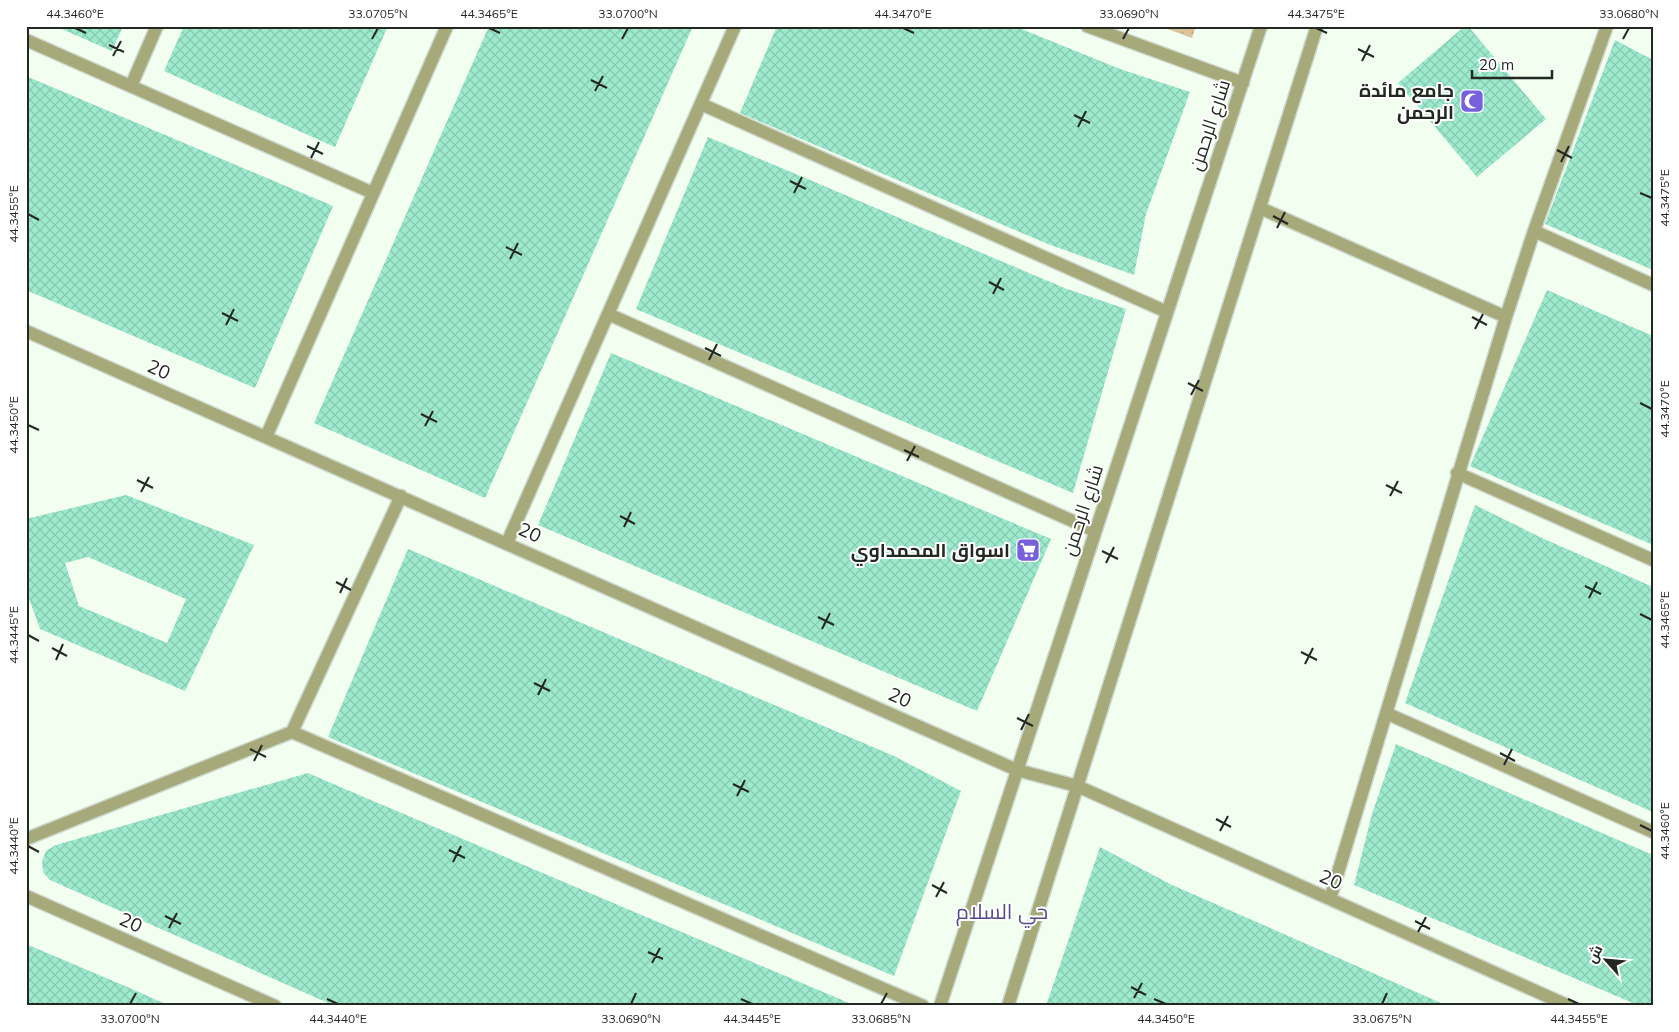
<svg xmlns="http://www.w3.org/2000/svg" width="1679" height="1032" font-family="Mulish,Cairo,sans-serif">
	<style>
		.park { fill: url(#park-dots) }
		.building { fill: url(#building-cross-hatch); fill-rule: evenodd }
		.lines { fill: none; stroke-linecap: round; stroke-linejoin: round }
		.minor-casing { stroke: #cdd7cb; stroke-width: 15 }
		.tertiary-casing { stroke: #cdd7cb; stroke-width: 15 }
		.minor { stroke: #a6a979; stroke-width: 12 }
		.tertiary { stroke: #a6a979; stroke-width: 12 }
		.ticks { fill: none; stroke: #232823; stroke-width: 2 }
		.labels { text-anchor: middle; stroke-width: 4; stroke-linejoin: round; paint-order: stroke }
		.poi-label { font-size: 19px; font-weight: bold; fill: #232823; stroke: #fff; text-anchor: end }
		.street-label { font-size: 19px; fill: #232823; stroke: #fff }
		.quarter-label { font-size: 21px; fill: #544c8a; stroke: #fff }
		.neatline { fill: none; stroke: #232823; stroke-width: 2 }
		.ticks-label { font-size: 12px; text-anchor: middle; fill: #232823 }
	</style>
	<defs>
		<pattern id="park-dots" width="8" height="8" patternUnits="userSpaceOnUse" patternTransform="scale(1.25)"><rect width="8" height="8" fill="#dac39a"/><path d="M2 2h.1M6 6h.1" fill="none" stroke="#bba884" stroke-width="1.8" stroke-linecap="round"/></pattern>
		<pattern id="building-cross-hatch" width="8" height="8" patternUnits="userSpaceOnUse" patternTransform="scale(1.25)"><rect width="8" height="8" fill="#9deacf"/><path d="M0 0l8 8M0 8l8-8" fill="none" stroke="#87c9b1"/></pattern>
	</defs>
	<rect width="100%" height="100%" fill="#f2fef0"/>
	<!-- park -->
	<path class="park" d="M 1159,26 L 1196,26 L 1192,38 Z"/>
	<!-- building -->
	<path class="building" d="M 55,26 L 123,26 L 112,51 Z
		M 184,26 L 388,26 L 335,147 L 164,71 Z
		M 489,26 L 693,26 L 485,498 L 314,423 Z
		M 777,26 L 1014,26 L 1120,69 L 1190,92 L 1146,214 L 1134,275 L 1048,244 L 740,113 Z
		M 1465,26 L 1468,26 L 1546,119 L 1477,177 L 1398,83 Z
		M 1615,40 L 1653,60 L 1653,270 L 1545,224 Z
		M 26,76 L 333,206 L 255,388 L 26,290 Z
		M 708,137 L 1067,289 L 1126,309 L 1073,493 L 636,309 Z
		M 1547,290 L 1653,336 L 1653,545 L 1470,466 Z
		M 611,353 L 1051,539 L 977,711 L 538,525 Z
		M 126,495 L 254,545 L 185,691 L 40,629 L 26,590 L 26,519 ZM 88,557 L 186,599 L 167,643 L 79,606 L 65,563 Z
		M 1475,505 L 1542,538 L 1653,587 L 1653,812 L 1405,703 Z
		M 408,549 L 894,756 L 961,791 L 894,976 L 328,737 Z
		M 1396,744 L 1653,855 L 1653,1006 L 1640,1006 L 1354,885 L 1372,814 Z
		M 308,773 L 352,792 L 856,1006 L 335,1006 L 50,880 L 43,872 L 42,861 L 46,851 L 56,845 Z
		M 1100,847 L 1172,885 L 1448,1006 L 1046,1006 Z
		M 26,944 L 132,989 L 170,1006 L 26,1006 Z"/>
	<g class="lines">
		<!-- minor casing -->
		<g class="minor-casing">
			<path id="minor" d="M 1087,26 L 1243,83
				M 26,40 L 373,193
				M 131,86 L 157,26
				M 701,104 L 1167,312
				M 1260,208 L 1506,317
				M 1534,231 L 1653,285
				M 608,314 L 1095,531
				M 26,331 L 1017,770 L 1077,786 L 1569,1006
				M 266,437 L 447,26
				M 1457,473 L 1653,560
				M 507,543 L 735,26
				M 1388,714 L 1653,832
				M 292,732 L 923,1006
				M 26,839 L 292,732 L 401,496
				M 26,896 L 275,1006
				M 1330,899 L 1506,317 L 1534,231 L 1607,26"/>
		</g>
		<!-- tertiary casing -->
		<g class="tertiary-casing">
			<path id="tertiary" d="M 940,1006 L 1261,26
				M 1008,1006 L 1317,26"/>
		</g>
		<!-- minor -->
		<use href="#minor" class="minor"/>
		<!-- tertiary -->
		<use href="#tertiary" class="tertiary"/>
	</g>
	<!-- ticks -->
	<path class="ticks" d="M 75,28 L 86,33M 489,28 L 500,33M 903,28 L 914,33M 1316,28 L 1327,33M 372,39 L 378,28M 622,39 L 628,28M 1123,39 L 1129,28M 1623,39 L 1629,28M 109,45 L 124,52M 1358,49 L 1374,57M 113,56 L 121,41M 1362,61 L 1370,45M 591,80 L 607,88M 595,91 L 603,76M 1074,115 L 1090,123M 1078,127 L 1086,111M 307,146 L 323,154M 1557,150 L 1572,158M 311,158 L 319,142M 1561,162 L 1569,146M 790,181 L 806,189M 794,193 L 802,177M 1640,193 L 1652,198M 28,214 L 39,220M 1273,216 L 1288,224M 1277,228 L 1285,212M 506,247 L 522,255M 510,259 L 518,243M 989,282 L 1004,290M 993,294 L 1001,278M 222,313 L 238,321M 1472,317 L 1487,325M 226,325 L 234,309M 1475,329 L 1483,314M 705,348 L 721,356M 709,360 L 717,344M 1188,383 L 1203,391M 1191,395 L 1199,380M 1640,403 L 1652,409M 421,414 L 437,422M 28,425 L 39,430M 425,426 L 433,411M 904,450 L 919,457M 907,461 L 915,446M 137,480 L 153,488M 1386,485 L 1402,493M 141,492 L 149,477M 1390,496 L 1398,481M 620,516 L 635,524M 624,527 L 631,512M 1102,551 L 1118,559M 1106,563 L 1114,547M 336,582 L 351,590M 1585,586 L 1601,594M 340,593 L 347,578M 1589,598 L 1597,582M 1640,614 L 1652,620M 818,617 L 834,625M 822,629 L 830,613M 28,635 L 39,641M 52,648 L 67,656M 1301,652 L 1317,660M 56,660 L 63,644M 1305,664 L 1313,648M 534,683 L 550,691M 538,695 L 546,679M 1017,718 L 1033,726M 1021,730 L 1029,714M 250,749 L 266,757M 1500,753 L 1515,761M 254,761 L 262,745M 1504,765 L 1512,749M 733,784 L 749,792M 737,796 L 745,780M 1216,819 L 1231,827M 1640,825 L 1652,831M 1220,831 L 1228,816M 28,846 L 39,852M 449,850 L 465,858M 453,862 L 461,846M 932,885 L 947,893M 936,897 L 944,882M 165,916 L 181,924M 1415,921 L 1430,929M 169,928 L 177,913M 1418,932 L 1426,917M 648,952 L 663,959M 652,963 L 660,948M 1131,987 L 1146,995M 1134,998 L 1142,983M 327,999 L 338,1004M 741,999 L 752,1004M 1154,999 L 1166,1004M 1568,999 L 1579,1004M 130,1004 L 136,993M 631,1004 L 636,993M 881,1004 L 887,993M 1382,1004 L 1387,993"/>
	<!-- icons -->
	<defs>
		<g id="mosque-square" transform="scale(1.25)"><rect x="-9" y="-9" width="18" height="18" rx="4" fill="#7760db" stroke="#fff"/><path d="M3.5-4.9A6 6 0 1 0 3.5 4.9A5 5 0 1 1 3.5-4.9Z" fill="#fff"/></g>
		<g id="supermarket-square" transform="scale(1.25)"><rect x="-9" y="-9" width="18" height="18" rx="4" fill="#7760db" stroke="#fff"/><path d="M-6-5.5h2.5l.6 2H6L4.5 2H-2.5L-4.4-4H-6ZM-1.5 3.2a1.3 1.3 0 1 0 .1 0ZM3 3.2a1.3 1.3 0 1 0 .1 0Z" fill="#fff"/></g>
	</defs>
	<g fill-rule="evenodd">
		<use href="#mosque-square" x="1472" y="101"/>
		<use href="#supermarket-square" x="1028" y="550"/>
	</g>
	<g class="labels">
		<!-- poi labels -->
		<g class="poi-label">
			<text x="1454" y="97">جامع مائدة<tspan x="1454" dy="22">الرحمن</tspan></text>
			<text x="1010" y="557">اسواق المحمداوي</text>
		</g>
		<!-- street labels -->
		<g class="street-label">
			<text transform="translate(1209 125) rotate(-72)" y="7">شارع الرحمن</text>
			<text transform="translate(159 369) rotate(24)" y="7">20</text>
			<text transform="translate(1082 510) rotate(-72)" y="7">شارع الرحمن</text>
			<text transform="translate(530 532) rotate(24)" y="7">20</text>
			<text transform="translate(900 697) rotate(24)" y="7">20</text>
			<text transform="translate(1331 879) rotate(24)" y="7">20</text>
			<text transform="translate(131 922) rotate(24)" y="7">20</text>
		</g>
		<!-- quarter labels -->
		<g class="quarter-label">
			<text x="1002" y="919">حي السلام</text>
		</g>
	</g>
	<!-- border -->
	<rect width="1679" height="1032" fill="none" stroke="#ffffff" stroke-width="55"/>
	<!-- north arrow -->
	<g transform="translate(1606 960) rotate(297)" stroke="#ffffff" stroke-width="4" paint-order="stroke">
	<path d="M0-4L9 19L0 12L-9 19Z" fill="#232823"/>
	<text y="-8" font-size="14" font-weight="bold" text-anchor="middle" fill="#232823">ش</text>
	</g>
	<!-- scale -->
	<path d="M1472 70v8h80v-8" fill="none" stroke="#232823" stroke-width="2.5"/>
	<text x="1479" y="70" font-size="15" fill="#232823" stroke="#ffffff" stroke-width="4" paint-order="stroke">20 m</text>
	<rect x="28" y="28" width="1624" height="976" class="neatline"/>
	<g class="ticks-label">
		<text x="75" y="18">44.3460°E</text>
		<text x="378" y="18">33.0705°N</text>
		<text x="489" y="18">44.3465°E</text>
		<text x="628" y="18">33.0700°N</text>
		<text x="903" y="18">44.3470°E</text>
		<text x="1129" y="18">33.0690°N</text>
		<text x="1316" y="18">44.3475°E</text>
		<text x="1629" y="18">33.0680°N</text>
		<text transform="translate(1665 198) rotate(-90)" y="4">44.3475°E</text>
		<text transform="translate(14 214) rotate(-90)" y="4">44.3455°E</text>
		<text transform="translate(1665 409) rotate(-90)" y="4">44.3470°E</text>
		<text transform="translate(14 425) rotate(-90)" y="4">44.3450°E</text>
		<text transform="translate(1665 620) rotate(-90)" y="4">44.3465°E</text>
		<text transform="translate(14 635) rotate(-90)" y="4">44.3445°E</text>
		<text transform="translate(1665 831) rotate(-90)" y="4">44.3460°E</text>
		<text transform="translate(14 846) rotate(-90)" y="4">44.3440°E</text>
		<text x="130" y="1023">33.0700°N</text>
		<text x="338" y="1023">44.3440°E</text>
		<text x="631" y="1023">33.0690°N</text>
		<text x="752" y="1023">44.3445°E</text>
		<text x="881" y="1023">33.0685°N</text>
		<text x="1166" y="1023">44.3450°E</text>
		<text x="1382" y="1023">33.0675°N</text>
		<text x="1579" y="1023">44.3455°E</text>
	</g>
</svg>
